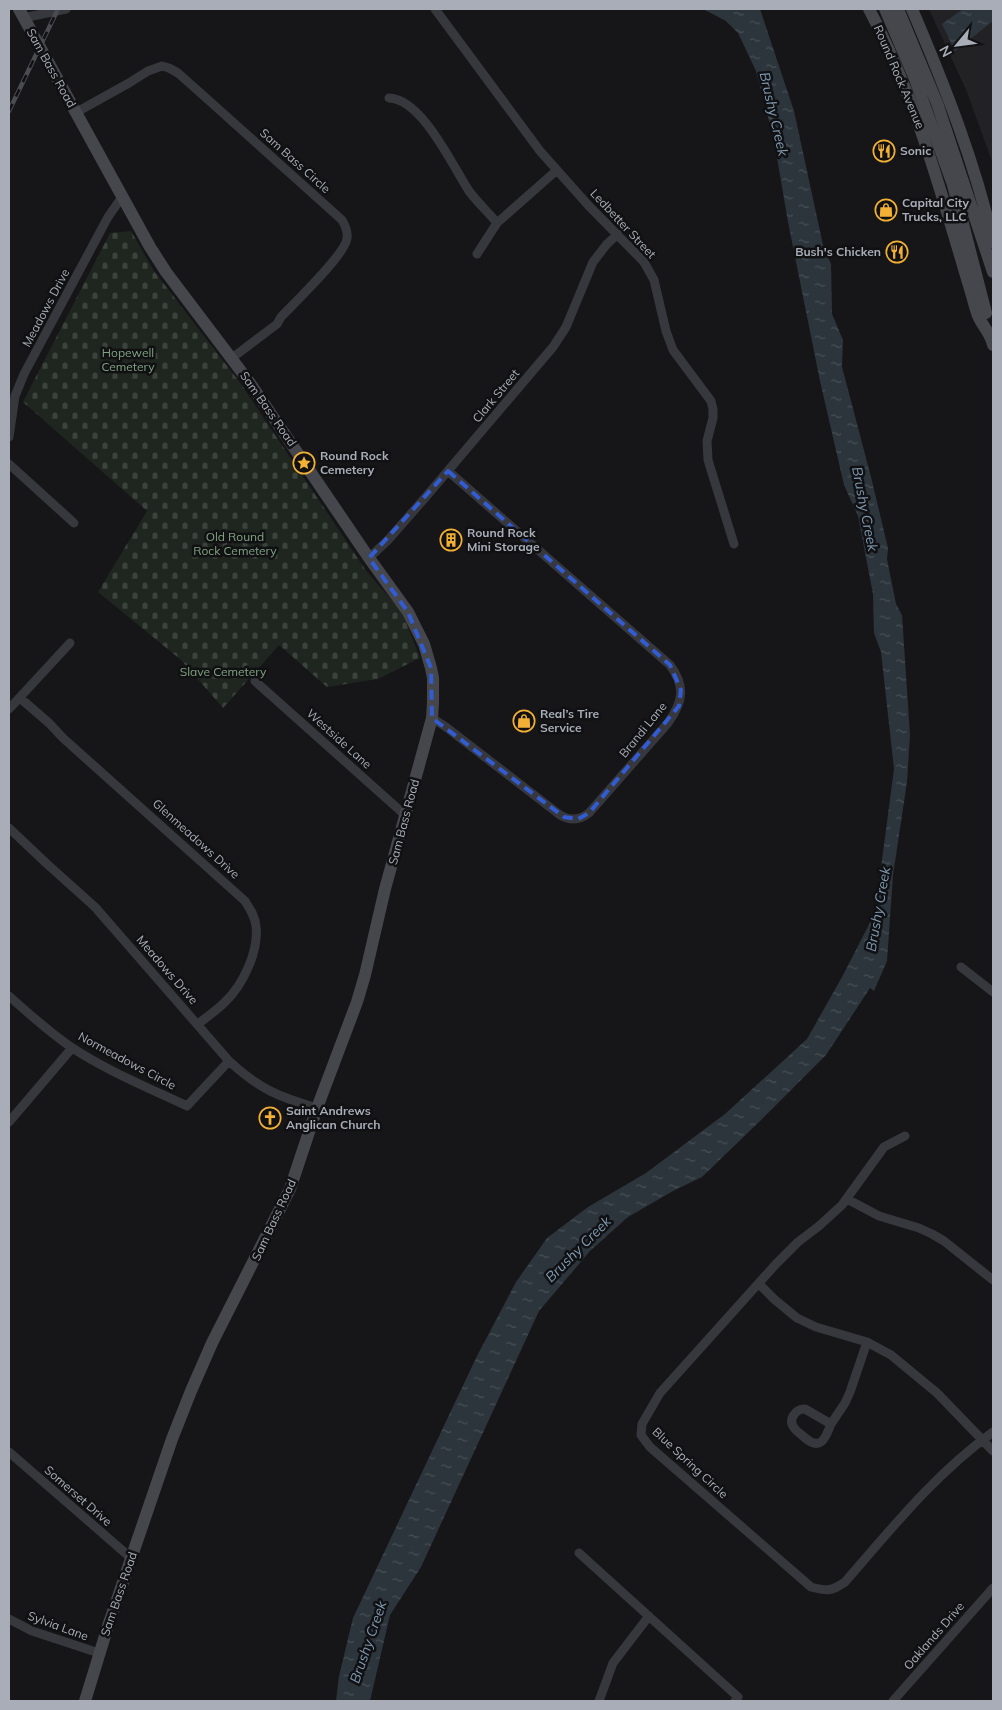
<svg xmlns="http://www.w3.org/2000/svg" width="1002" height="1710" font-family="Mulish,sans-serif">
	<style>
		.built { fill: #222225 }
		.cemetery { fill: url(#cemetery-stones) }
		.water { fill: url(#water-ripples) }
		.lines { fill: none; stroke-linecap: round; stroke-linejoin: round }
		.street { stroke: #37383d; stroke-width: 9 }
		.secondary { stroke: #45474d; stroke-width: 12 }
		.rail-casing { stroke: #4a4c52; stroke-width: 4.5 }
		.rail { stroke: #111113; stroke-width: 2.5; stroke-dasharray: 8; stroke-linecap: butt }
		.marked { fill: none; stroke: #325cd3; stroke-width: 4; stroke-dasharray: 10 6; stroke-linejoin: round }
		.labels { text-anchor: middle; stroke-width: 5; stroke-linejoin: round; paint-order: stroke }
		.street-label { font-size: 12px; fill: #a8adb8; stroke: #111113 }
		.poi-label { font-size: 12px; font-weight: bold; fill: #a8adb8; stroke: #111113; text-anchor: start }
		.park-label { font-size: 12px; fill: #7fa381; stroke: #111113 }
		.water-label { font-size: 14px; font-style: italic; fill: #7f9bb3; stroke: #111113 }
	</style>
	<defs>
		<pattern id="cemetery-stones" width="16" height="16" patternUnits="userSpaceOnUse" patternTransform="scale(1.25)"><rect width="16" height="16" fill="#1e261f"/><path d="M2 7V4a2 2 0 0 1 4 0v3zM10 15v-3a2 2 0 0 1 4 0v3z" fill="#3c433d"/></pattern>
		<pattern id="water-ripples" width="26" height="14" patternUnits="userSpaceOnUse" patternTransform="scale(1.25)"><rect width="26" height="14" fill="#2c353c"/><path d="M2 4q2-2 4 0t4 0M15 11q2-2 4 0t4 0" fill="none" stroke="#485056"/></pattern>
	</defs>
	<rect width="100%" height="100%" fill="#161618"/>
	<!-- built -->
	<path class="built" d="M 929,9 L 993,9 L 993,164 L 967,92 Z"/>
	<!-- cemetery -->
	<path class="cemetery" d="M 131,231 L 154,271 L 241,384 L 367,572 L 402,612 L 420,658 L 378,679 L 327,687 L 279,645 L 223,708 L 181,660 L 98,592 L 147,511 L 23,402 L 110,233 Z"/>
	<!-- water -->
	<path class="water" d="M 703,9 L 760,9 L 794,111 L 823,245 L 831,264 L 832,314 L 843,340 L 842,367 L 871,477 L 888,548 L 887,559 L 896,604 L 902,615 L 910,735 L 907,782 L 893,875 L 887,961 L 874,991 L 870,988 L 826,1055 L 759,1122 L 702,1177 L 673,1191 L 628,1217 L 590,1251 L 539,1311 L 421,1567 L 390,1615 L 370,1701 L 336,1701 L 339,1676 L 353,1618 L 477,1356 L 516,1282 L 547,1238 L 588,1207 L 646,1173 L 725,1114 L 807,1039 L 842,977 L 875,913 L 894,769 L 881,652 L 874,633 L 873,594 L 858,516 L 844,485 L 820,381 L 788,222 L 774,140 L 756,71 L 738,33 L 726,21 Z
		M 963,9 L 993,9 L 993,21 L 955,51 L 942,24 Z"/>
	<g class="lines">
		<!-- street -->
		<path class="street" d="M 435,9 L 540,151 L 588,205 L 644,262 L 654,280 L 666,331 L 673,350 L 711,401 L 713,409 L 713,418 L 707,441 L 708,460 L 734,544
			M 23,18 L 66,9
			M 389,98 C 422,99 452,165 469,191 C 477,202 488,212 497,223
			M 75,113 L 129,83 L 148,71 L 162,66 L 169,68 L 178,73 L 205,97 L 342,220 C 345,225 348,231 347,238 C 346,254 294,303 281,317 L 277,324 L 232,358
			M 477,254 L 497,223 L 557,170
			M 9,437 L 15,396 L 24,374 L 108,217 L 122,197
			M 9,464 L 74,523
			M 369,558 L 388,540 L 424,499 L 553,347 L 566,327 L 593,262 L 607,244 L 618,234
			M 255,681 L 405,815
			M 20,698 L 49,723 L 63,738 L 245,901 C 250,909 255,916 256,926 C 259,951 243,985 225,1002 C 217,1010 207,1017 198,1024
			M 9,709 L 70,643
			M 432,718 L 446,727 L 560,815 C 570,821 580,820 589,813 L 668,723 C 683,702 686,687 670,665 L 448,471
			M 9,828 L 46,863 L 95,907 L 229,1061 C 259,1089 279,1097 317,1108
			M 961,967 L 993,992
			M 9,996 C 29,1014 49,1032 71,1047 C 107,1071 149,1088 187,1106 L 229,1061
			M 9,1122 L 72,1048
			M 905,1136 L 884,1147 L 842,1205 L 819,1226 L 798,1242 L 776,1264 L 660,1393 L 642,1424 L 641,1435 L 650,1447 L 811,1587 C 826,1591 831,1592 845,1582 C 892,1528 934,1475 993,1432
			M 847,1199 L 879,1216 L 919,1228 L 932,1234 L 944,1241 L 993,1280
			M 759,1284 L 774,1299 L 797,1318 L 816,1327 L 867,1342 L 891,1355 L 937,1393 L 993,1451
			M 831,1424 C 825,1440 820,1451 804,1437 C 801,1434 797,1432 795,1429 C 787,1420 795,1409 805,1409 L 831,1424 L 845,1403 L 850,1392 L 867,1342
			M 9,1452 L 131,1558
			M 579,1553 L 738,1697 L 735,1701
			M 9,1619 L 32,1631 L 99,1653
			M 599,1701 L 613,1663 L 649,1616
			M 893,1701 L 993,1588"/>
		<!-- secondary -->
		<path class="secondary" d="M 19,9 L 150,247 L 166,272 L 250,383 L 369,558 L 408,612 L 424,644 L 431,668 L 433,678 L 433,703 L 432,718 L 385,889 L 365,975 L 357,1002 L 317,1108 L 290,1189 L 212,1343 L 191,1391 L 172,1439 L 108,1626 L 85,1701
			M 869,9 C 916,99 941,192 970,289 C 973,298 975,309 979,318 C 984,328 991,334 993,345
			M 885,9 L 915,79 L 953,185 L 986,313
			M 898,9 L 937,103 L 993,272
			M 912,9 C 944,84 975,162 993,242"/>
		<!-- rail casing -->
		<g class="rail-casing">
			<path id="rail" d="M 9,111 L 58,9"/>
		</g>
		<!-- rail -->
		<use href="#rail" class="rail"/>
	</g>
	<!-- marked area -->
	<path class="marked" d="M 448,471 L 670,665 L 681,690 L 679,706 L 589,813 L 578,819 L 564,817 L 432,718 L 431,668 L 408,612 L 369,558 Z"/>
	<!-- icons -->
	<defs>
		<g id="restaurant-ring" transform="scale(1.125)"><circle r="9.5" fill="#111113" stroke="#f2b134" stroke-width="1.5"/><path d="M-5-6h1v4h1v-4h1v4h1v-4h1v5L-1.5 .5V6h-2V.5L-5-1ZM5-6V6H3V1.5H1.5Q1.5-4 5-6Z" fill="#f2b134"/></g>
		<g id="shop-ring" transform="scale(1.125)"><circle r="9.5" fill="#111113" stroke="#f2b134" stroke-width="1.5"/><path d="M-5-2.5h2.3a2.7 3.5 0 0 1 5.4 0H5L5.5 6h-11ZM-1.5-2.5h3a1.5 2.3 0 0 0-3 0Z" fill="#f2b134"/></g>
		<g id="sight-ring" transform="scale(1.125)"><circle r="9.5" fill="#111113" stroke="#f2b134" stroke-width="1.5"/><path d="M0-6L1.8-2.2L6-1.7L2.9 1.2L3.7 5.4L0 3.3L-3.7 5.4L-2.9 1.2L-6-1.7L-1.8-2.2Z" fill="#f2b134"/></g>
		<g id="building-ring" transform="scale(1.125)"><circle r="9.5" fill="#111113" stroke="#f2b134" stroke-width="1.5"/><path d="M-4-6H4V6H1V3H-1V6H-4ZM-2.5-4.3h1.7v1.8h-1.7ZM.8-4.3h1.7v1.8H.8ZM-2.5-1h1.7V.8h-1.7ZM.8-1h1.7V.8H.8Z" fill="#f2b134"/></g>
		<g id="church-ring" transform="scale(1.125)"><circle r="9.5" fill="#111113" stroke="#f2b134" stroke-width="1.5"/><path d="M-1.2-6h2.4v3.5h3.3v2.4h-3.3V6h-2.4V-.1h-3.3v-2.4h3.3Z" fill="#f2b134"/></g>
	</defs>
	<g fill-rule="evenodd">
		<use href="#restaurant-ring" x="884" y="151"/>
		<use href="#shop-ring" x="886" y="210"/>
		<use href="#restaurant-ring" x="897" y="252"/>
		<use href="#sight-ring" x="304" y="463"/>
		<use href="#building-ring" x="451" y="540"/>
		<use href="#shop-ring" x="524" y="721"/>
		<use href="#church-ring" x="270" y="1118"/>
	</g>
	<g class="labels">
		<!-- street labels -->
		<g class="street-label">
			<text transform="translate(51 68) rotate(61)" y="4">Sam Bass Road</text>
			<text transform="translate(899 77) rotate(67)" y="4">Round Rock Avenue</text>
			<text transform="translate(295 161) rotate(42)" y="4">Sam Bass Circle</text>
			<text transform="translate(623 224) rotate(47)" y="4">Ledbetter Street</text>
			<text transform="translate(46 308) rotate(-62)" y="4">Meadows Drive</text>
			<text transform="translate(496 396) rotate(-50)" y="4">Clark Street</text>
			<text transform="translate(268 409) rotate(55)" y="4">Sam Bass Road</text>
			<text transform="translate(643 730) rotate(-51)" y="4">Brandi Lane</text>
			<text transform="translate(339 739) rotate(42)" y="4">Westside Lane</text>
			<text transform="translate(404 822) rotate(-75)" y="4">Sam Bass Road</text>
			<text transform="translate(196 839) rotate(42)" y="4">Glenmeadows Drive</text>
			<text transform="translate(167 970) rotate(49)" y="4">Meadows Drive</text>
			<text transform="translate(127 1061) rotate(28)" y="4">Normeadows Circle</text>
			<text transform="translate(274 1220) rotate(-65)" y="4">Sam Bass Road</text>
			<text transform="translate(690 1463) rotate(43)" y="4">Blue Spring Circle</text>
			<text transform="translate(78 1496) rotate(41)" y="4">Somerset Drive</text>
			<text transform="translate(119 1594) rotate(-71)" y="4">Sam Bass Road</text>
			<text transform="translate(58 1626) rotate(20)" y="4">Sylvia Lane</text>
			<text transform="translate(934 1636) rotate(-49)" y="4">Oaklands Drive</text>
		</g>
		<!-- poi labels -->
		<g class="poi-label">
			<text x="900" y="155">Sonic</text>
			<text x="902" y="207">Capital City<tspan x="902" dy="14">Trucks, LLC</tspan></text>
			<text x="881" y="256" text-anchor="end">Bush's Chicken</text>
			<text x="320" y="460">Round Rock<tspan x="320" dy="14">Cemetery</tspan></text>
			<text x="467" y="537">Round Rock<tspan x="467" dy="14">Mini Storage</tspan></text>
			<text x="540" y="718">Real’s Tire<tspan x="540" dy="14">Service</tspan></text>
			<text x="286" y="1115">Saint Andrews<tspan x="286" dy="14">Anglican Church</tspan></text>
		</g>
		<!-- park labels -->
		<g class="park-label">
			<text x="128" y="357">Hopewell<tspan x="128" dy="14">Cemetery</tspan></text>
			<text x="235" y="541">Old Round<tspan x="235" dy="14">Rock Cemetery</tspan></text>
			<text x="223" y="676">Slave Cemetery</text>
		</g>
		<!-- water labels -->
		<g class="water-label">
			<text transform="translate(774 114) rotate(77)" y="5">Brushy Creek</text>
			<text transform="translate(865 509) rotate(79)" y="5">Brushy Creek</text>
			<text transform="translate(878 909) rotate(-80)" y="5">Brushy Creek</text>
			<text transform="translate(578 1249) rotate(-45)" y="5">Brushy Creek</text>
			<text transform="translate(368 1642) rotate(-71)" y="5">Brushy Creek</text>
		</g>
	</g>
	<!-- border -->
	<rect width="1002" height="1710" fill="none" stroke="#a8adb8" stroke-width="20"/>
	<!-- north arrow -->
	<g transform="translate(957 45) rotate(241)" stroke="#111113" stroke-width="4" paint-order="stroke">
	<path d="M0-4L9 19L0 12L-9 19Z" fill="#a8adb8"/>
	<text y="-8" font-size="14" font-weight="bold" text-anchor="middle" fill="#a8adb8">N</text>
	</g>
</svg>
